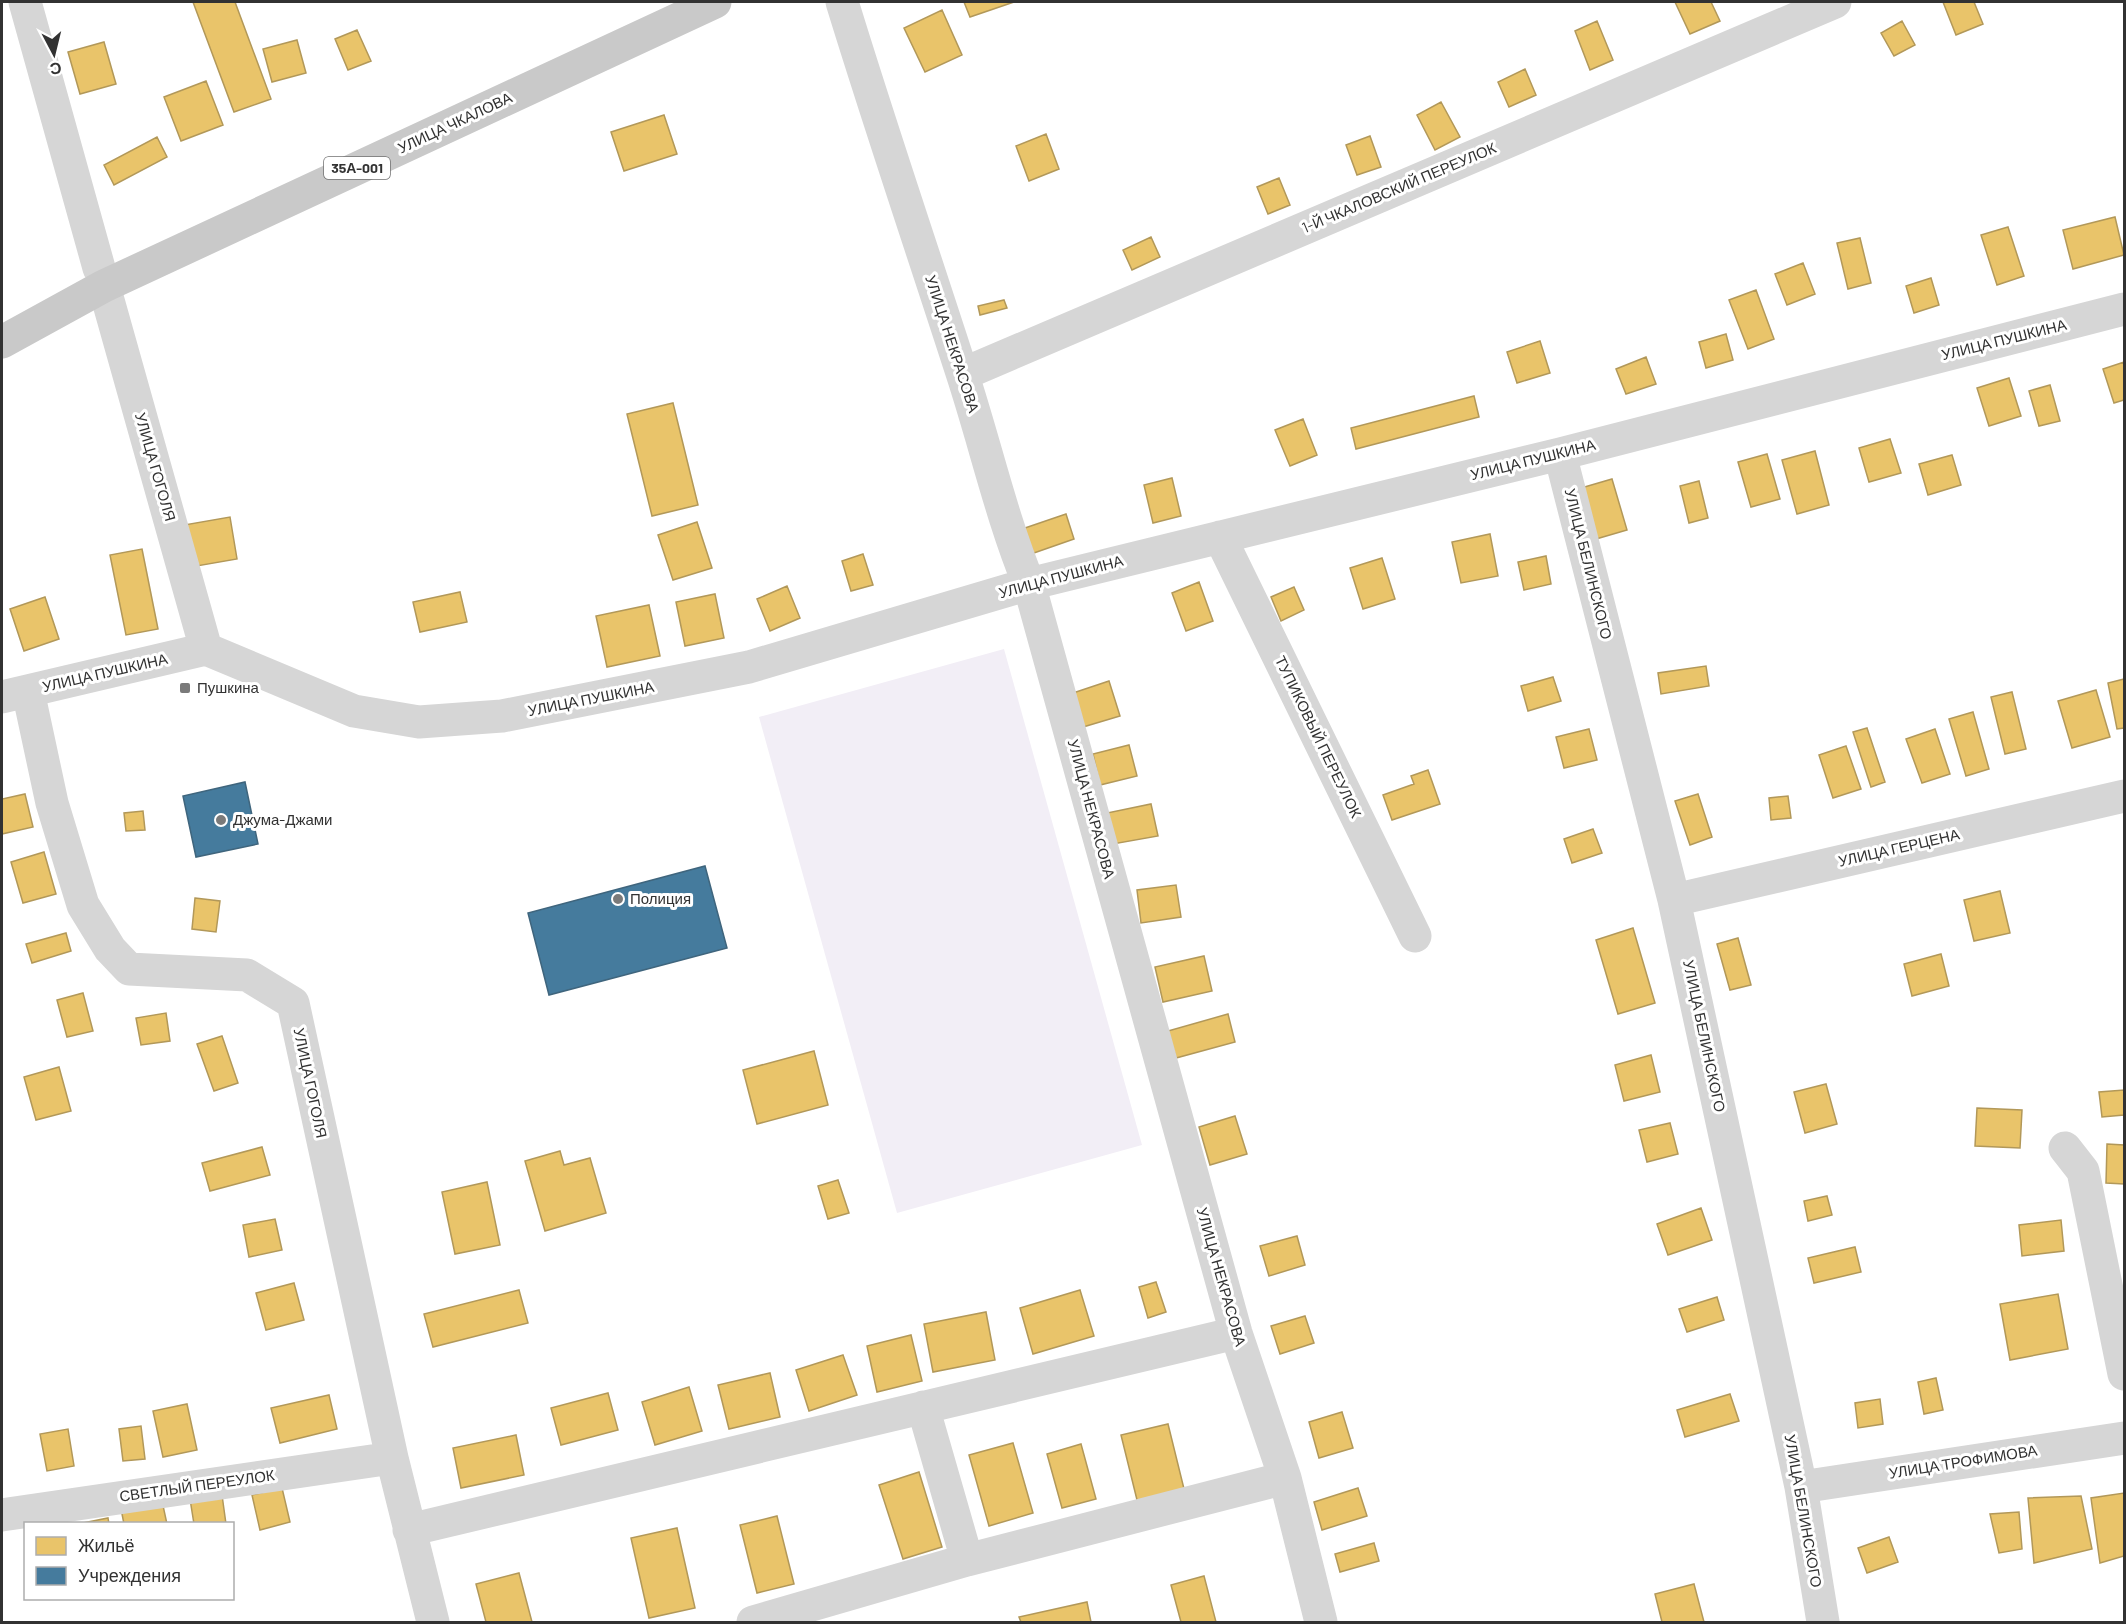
<svg xmlns="http://www.w3.org/2000/svg" width="2126" height="1624" font-family="Barlow,sans-serif">
	<style>
		.green { fill: #f2eef6 }
		.homes { fill: #e9c46a; stroke: #b29859; stroke-width: 1.5 }
		.public { fill: #457b9d; stroke: #3f657d; stroke-width: 1.5 }
		.lines { fill: none; stroke-linecap: round; stroke-linejoin: round }
		.minor { stroke: #d6d6d6; stroke-width: 33 }
		.major { stroke: #c9c9c9; stroke-width: 33 }
		.poi-dot { fill: #7a7a7a; stroke: #fff; stroke-width: 2 }
		.labels { text-anchor: middle; stroke-width: 6; stroke-linejoin: round; paint-order: stroke }
		.shield { fill: #fff; stroke: #707070; stroke-width: 1.5 }
		.shield-label { font-size: 14px; font-weight: bold; fill: #323232 }
		.street-label { font-size: 15px; fill: #323232; stroke: #fff }
		.poi-label { font-size: 15px; fill: #323232; stroke: #fff; text-anchor: start }
	</style>
	<rect width="100%" height="100%" fill="#fff"/>
	<!-- green -->
	<path class="green" d="M 1004,649 L 1142,1145 L 897,1213 L 759,717 Z"/>
	<!-- homes -->
	<path class="homes" d="M 193,2 L 235,2 L 271,99 L 234,112 Z
		M 964,2 L 1014,2 L 970,17 Z
		M 1675,2 L 1711,2 L 1720,21 L 1690,34 Z
		M 1943,2 L 1974,2 L 1983,24 L 1956,35 Z
		M 942,10 L 962,55 L 925,72 L 904,28 Z
		M 1597,21 L 1613,60 L 1590,70 L 1575,31 Z
		M 1902,21 L 1915,45 L 1894,56 L 1881,33 Z
		M 357,30 L 371,61 L 348,70 L 335,39 Z
		M 297,40 L 306,73 L 272,82 L 263,49 Z
		M 104,42 L 116,84 L 80,94 L 68,52 Z
		M 1525,69 L 1536,95 L 1509,107 L 1498,82 Z
		M 206,81 L 223,125 L 181,141 L 164,97 Z
		M 1441,102 L 1460,137 L 1435,150 L 1417,115 Z
		M 664,115 L 677,154 L 624,171 L 611,132 Z
		M 1046,134 L 1059,169 L 1029,181 L 1016,146 Z
		M 1370,136 L 1381,167 L 1357,175 L 1346,145 Z
		M 157,137 L 167,157 L 114,185 L 104,165 Z
		M 1279,178 L 1290,205 L 1268,214 L 1257,187 Z
		M 2115,217 L 2124,255 L 2073,269 L 2063,230 Z
		M 2008,227 L 2024,276 L 1997,285 L 1981,235 Z
		M 1151,237 L 1160,257 L 1132,270 L 1123,250 Z
		M 1860,238 L 1871,283 L 1848,289 L 1837,243 Z
		M 1803,263 L 1815,294 L 1787,305 L 1775,274 Z
		M 1931,278 L 1939,305 L 1914,313 L 1906,286 Z
		M 1756,290 L 1774,339 L 1748,349 L 1729,300 Z
		M 1004,300 L 1007,308 L 980,315 L 978,306 Z
		M 1726,334 L 1733,360 L 1706,368 L 1699,342 Z
		M 1540,341 L 1550,373 L 1517,383 L 1507,352 Z
		M 1646,357 L 1656,384 L 1626,394 L 1616,369 Z
		M 2124,362 L 2124,400 L 2114,403 L 2103,369 Z
		M 2009,378 L 2021,416 L 1989,426 L 1977,388 Z
		M 2050,385 L 2060,421 L 2039,426 L 2029,391 Z
		M 1474,396 L 1479,417 L 1356,449 L 1351,428 Z
		M 673,403 L 698,505 L 652,516 L 627,414 Z
		M 1303,419 L 1317,455 L 1290,466 L 1275,430 Z
		M 1890,439 L 1901,473 L 1869,482 L 1859,448 Z
		M 1815,451 L 1829,505 L 1797,514 L 1782,460 Z
		M 1767,454 L 1780,499 L 1751,507 L 1738,462 Z
		M 1952,455 L 1961,485 L 1928,495 L 1919,464 Z
		M 1172,478 L 1181,516 L 1153,523 L 1144,485 Z
		M 1612,479 L 1627,530 L 1596,539 L 1581,488 Z
		M 1699,481 L 1708,518 L 1689,523 L 1680,486 Z
		M 1066,514 L 1074,539 L 1031,554 L 1022,529 Z
		M 230,517 L 237,559 L 191,567 L 184,525 Z
		M 697,522 L 712,568 L 673,580 L 658,535 Z
		M 1490,534 L 1498,576 L 1461,583 L 1452,542 Z
		M 142,549 L 158,629 L 126,635 L 110,555 Z
		M 863,554 L 873,585 L 851,591 L 842,561 Z
		M 1546,556 L 1551,584 L 1524,590 L 1518,562 Z
		M 1382,558 L 1395,599 L 1363,609 L 1350,568 Z
		M 1199,582 L 1213,621 L 1186,631 L 1172,593 Z
		M 787,586 L 800,618 L 770,631 L 757,599 Z
		M 1294,587 L 1304,610 L 1281,621 L 1271,597 Z
		M 460,592 L 467,622 L 420,632 L 413,602 Z
		M 715,594 L 724,638 L 685,646 L 676,602 Z
		M 45,597 L 59,639 L 24,651 L 10,609 Z
		M 649,605 L 660,656 L 607,667 L 596,616 Z
		M 1706,666 L 1709,686 L 1661,694 L 1658,673 Z
		M 1553,677 L 1561,701 L 1528,711 L 1521,686 Z
		M 2124,679 L 2124,728 L 2117,729 L 2108,683 Z
		M 1109,681 L 1120,716 L 1083,727 L 1073,693 Z
		M 2096,690 L 2110,737 L 2072,748 L 2058,701 Z
		M 2012,692 L 2026,749 L 2005,754 L 1991,697 Z
		M 1973,712 L 1989,769 L 1966,776 L 1949,719 Z
		M 1867,728 L 1885,782 L 1871,787 L 1853,732 Z
		M 1589,729 L 1597,760 L 1564,768 L 1556,737 Z
		M 1935,729 L 1950,774 L 1922,783 L 1906,739 Z
		M 1129,745 L 1137,776 L 1100,785 L 1093,754 Z
		M 1846,746 L 1861,789 L 1833,798 L 1819,755 Z
		M 1428,770 L 1440,804 L 1392,820 L 1383,795 L 1414,784 L 1411,776 Z
		M 25,794 L 33,827 L 2,834 L 2,799 Z
		M 1698,794 L 1712,837 L 1690,845 L 1675,801 Z
		M 1788,796 L 1791,818 L 1771,820 L 1769,798 Z
		M 1151,804 L 1158,836 L 1113,844 L 1107,813 Z
		M 143,811 L 145,830 L 126,831 L 124,813 Z
		M 1593,829 L 1602,853 L 1572,863 L 1564,839 Z
		M 44,852 L 56,894 L 23,903 L 11,862 Z
		M 1176,885 L 1181,917 L 1141,923 L 1137,890 Z
		M 2000,891 L 2010,933 L 1974,941 L 1964,900 Z
		M 195,898 L 220,901 L 216,932 L 192,929 Z
		M 1633,928 L 1655,1003 L 1618,1014 L 1596,940 Z
		M 66,933 L 71,951 L 32,963 L 26,944 Z
		M 1738,938 L 1751,985 L 1730,990 L 1717,944 Z
		M 1941,954 L 1949,986 L 1912,996 L 1904,964 Z
		M 1204,956 L 1212,991 L 1163,1002 L 1155,967 Z
		M 83,993 L 93,1031 L 67,1037 L 57,1000 Z
		M 166,1013 L 170,1041 L 141,1045 L 136,1018 Z
		M 1228,1014 L 1235,1042 L 1176,1058 L 1168,1031 Z
		M 222,1036 L 238,1083 L 214,1091 L 197,1044 Z
		M 814,1051 L 828,1105 L 757,1124 L 743,1070 Z
		M 1651,1055 L 1660,1092 L 1624,1101 L 1615,1065 Z
		M 59,1067 L 71,1111 L 36,1120 L 24,1077 Z
		M 1826,1084 L 1837,1124 L 1805,1133 L 1794,1092 Z
		M 2124,1090 L 2124,1115 L 2102,1117 L 2099,1092 Z
		M 1977,1108 L 2022,1110 L 2020,1148 L 1975,1146 Z
		M 1235,1116 L 1247,1154 L 1210,1165 L 1199,1127 Z
		M 1670,1123 L 1678,1154 L 1647,1162 L 1639,1130 Z
		M 2107,1144 L 2124,1145 L 2124,1184 L 2106,1183 Z
		M 262,1147 L 270,1175 L 210,1191 L 202,1163 Z
		M 560,1151 L 564,1165 L 590,1158 L 606,1213 L 545,1231 L 525,1161 Z
		M 838,1180 L 849,1213 L 828,1219 L 818,1186 Z
		M 487,1182 L 500,1245 L 455,1254 L 442,1192 Z
		M 1827,1196 L 1832,1215 L 1808,1221 L 1804,1201 Z
		M 1701,1208 L 1712,1240 L 1668,1255 L 1657,1224 Z
		M 275,1219 L 282,1250 L 249,1257 L 243,1225 Z
		M 2061,1220 L 2064,1251 L 2022,1256 L 2019,1225 Z
		M 1297,1236 L 1305,1265 L 1269,1276 L 1260,1246 Z
		M 1855,1247 L 1861,1272 L 1814,1283 L 1808,1258 Z
		M 1156,1282 L 1166,1312 L 1148,1318 L 1139,1287 Z
		M 294,1283 L 304,1320 L 266,1330 L 256,1293 Z
		M 519,1290 L 528,1323 L 433,1347 L 424,1314 Z
		M 1080,1290 L 1094,1336 L 1033,1354 L 1020,1308 Z
		M 2058,1294 L 2068,1349 L 2010,1360 L 2000,1304 Z
		M 1717,1297 L 1724,1320 L 1687,1332 L 1679,1309 Z
		M 986,1312 L 995,1360 L 933,1372 L 924,1324 Z
		M 1305,1316 L 1314,1343 L 1280,1354 L 1271,1326 Z
		M 911,1335 L 922,1381 L 877,1392 L 867,1346 Z
		M 843,1355 L 857,1395 L 809,1411 L 796,1370 Z
		M 770,1373 L 780,1417 L 729,1429 L 718,1385 Z
		M 1936,1378 L 1943,1410 L 1924,1414 L 1918,1382 Z
		M 689,1387 L 702,1431 L 655,1445 L 642,1402 Z
		M 608,1393 L 618,1430 L 561,1445 L 551,1408 Z
		M 1730,1394 L 1739,1421 L 1685,1437 L 1677,1410 Z
		M 329,1395 L 337,1429 L 280,1443 L 271,1408 Z
		M 1880,1399 L 1883,1424 L 1858,1428 L 1855,1403 Z
		M 187,1404 L 197,1450 L 163,1457 L 153,1411 Z
		M 1342,1412 L 1353,1448 L 1319,1458 L 1309,1422 Z
		M 1168,1424 L 1186,1497 L 1139,1508 L 1121,1435 Z
		M 141,1426 L 145,1459 L 123,1461 L 119,1429 Z
		M 68,1429 L 74,1466 L 47,1471 L 40,1434 Z
		M 516,1435 L 524,1475 L 461,1488 L 453,1448 Z
		M 1013,1443 L 1033,1513 L 989,1526 L 969,1455 Z
		M 1081,1444 L 1096,1499 L 1062,1508 L 1047,1454 Z
		M 919,1472 L 942,1547 L 903,1559 L 879,1485 Z
		M 282,1488 L 290,1522 L 260,1530 L 252,1495 Z
		M 1358,1488 L 1367,1516 L 1322,1530 L 1314,1502 Z
		M 2124,1493 L 2124,1556 L 2100,1563 L 2091,1498 Z
		M 222,1495 L 226,1524 L 194,1524 L 190,1499 Z
		M 2081,1496 L 2092,1549 L 2034,1563 L 2028,1498 Z
		M 162,1501 L 167,1524 L 124,1524 L 121,1509 Z
		M 2019,1512 L 2022,1549 L 1999,1553 L 1990,1514 Z
		M 777,1516 L 794,1584 L 757,1593 L 740,1525 Z
		M 108,1518 L 109,1524 L 78,1524 Z
		M 677,1528 L 695,1608 L 649,1618 L 631,1538 Z
		M 1889,1537 L 1898,1562 L 1867,1573 L 1858,1548 Z
		M 1374,1543 L 1379,1561 L 1340,1572 L 1335,1554 Z
		M 519,1573 L 532,1622 L 486,1622 L 476,1584 Z
		M 1204,1576 L 1216,1622 L 1181,1622 L 1171,1585 Z
		M 1694,1584 L 1704,1622 L 1662,1622 L 1655,1594 Z
		M 1087,1602 L 1091,1622 L 1021,1622 L 1019,1617 Z"/>
	<!-- public -->
	<path class="public" d="M 245,782 L 258,844 L 196,857 L 183,796 Z
		M 705,866 L 727,948 L 549,995 L 528,913 Z"/>
	<g class="lines">
		<!-- minor -->
		<path class="minor" d="M 25,2 L 99,268
			M 842,2 C 880,126 922,249 962,373 C 985,443 1001,516 1029,584 L 1236,1333 L 1285,1478 L 1321,1622
			M 104,286 L 206,649
			M 963,374 L 1835,2
			M 1560,454 L 1674,900 L 1801,1487 L 1823,1622
			M 1220,537 L 1415,936
			M 28,691 L 52,803 L 83,905 L 110,949 L 129,969 L 247,975 L 293,1003 L 392,1458 L 433,1622
			M 2,697 L 206,649 L 354,711 L 419,722 L 502,716 L 749,667 L 1029,584 L 1560,454 L 2124,309
			M 1674,900 L 2124,796
			M 2065,1148 L 2083,1171 L 2124,1374
			M 923,1407 L 967,1560
			M 1801,1487 L 2124,1438
			M 2,1515 L 392,1458
			M 409,1530 L 1236,1333
			M 753,1622 L 967,1560 L 1285,1478"/>
		<!-- major -->
		<path class="major" d="M 2,342 L 104,286 L 715,2"/>
	</g>
	<!-- markers -->
	<g class="poi-dot">
		<rect x="179" y="682" width="12" height="12" rx="3"/>
		<circle cx="221" cy="820" r="6"/>
		<circle cx="618" cy="899" r="6"/>
	</g>
	<g class="labels">
		<!-- shield labels -->
		<rect class="shield" x="324" y="157" width="66" height="22" rx="4.5"/>
		<g class="shield-label">
			<text x="357" y="173">35А-001</text>
		</g>
		<!-- street labels -->
		<g class="street-label">
			<text transform="translate(455 123) rotate(-25)" y="5">УЛИЦА ЧКАЛОВА</text>
			<text transform="translate(1399 188) rotate(-23)" y="5">1-Й ЧКАЛОВСКИЙ ПЕРЕУЛОК</text>
			<text transform="translate(2004 340) rotate(-14)" y="5">УЛИЦА ПУШКИНА</text>
			<text transform="translate(952 344) rotate(72)" y="5">УЛИЦА НЕКРАСОВА</text>
			<text transform="translate(1533 460) rotate(-14)" y="5">УЛИЦА ПУШКИНА</text>
			<text transform="translate(155 467) rotate(74)" y="5">УЛИЦА ГОГОЛЯ</text>
			<text transform="translate(1588 564) rotate(76)" y="5">УЛИЦА БЕЛИНСКОГО</text>
			<text transform="translate(1061 577) rotate(-15)" y="5">УЛИЦА ПУШКИНА</text>
			<text transform="translate(105 673) rotate(-13)" y="5">УЛИЦА ПУШКИНА</text>
			<text transform="translate(591 699) rotate(-11)" y="5">УЛИЦА ПУШКИНА</text>
			<text transform="translate(1318 737) rotate(64)" y="5">ТУПИКОВЫЙ ПЕРЕУЛОК</text>
			<text transform="translate(1091 809) rotate(75)" y="5">УЛИЦА НЕКРАСОВА</text>
			<text transform="translate(1899 848) rotate(-13)" y="5">УЛИЦА ГЕРЦЕНА</text>
			<text transform="translate(1704 1036) rotate(78)" y="5">УЛИЦА БЕЛИНСКОГО</text>
			<text transform="translate(310 1083) rotate(78)" y="5">УЛИЦА ГОГОЛЯ</text>
			<text transform="translate(1221 1277) rotate(74)" y="5">УЛИЦА НЕКРАСОВА</text>
			<text transform="translate(1963 1462) rotate(-9)" y="5">УЛИЦА ТРОФИМОВА</text>
			<text transform="translate(197 1486) rotate(-8)" y="5">СВЕТЛЫЙ ПЕРЕУЛОК</text>
			<text transform="translate(1803 1511) rotate(80)" y="5">УЛИЦА БЕЛИНСКОГО</text>
		</g>
		<!-- poi labels -->
		<g class="poi-label">
			<text x="197" y="693">Пушкина</text>
			<text x="233" y="825">Джума-Джами</text>
			<text x="630" y="904">Полиция</text>
		</g>
	</g>
	<!-- border -->
	<rect width="2126" height="1624" fill="none" stroke="#323232" stroke-width="6"/>
	<!-- legend -->
	<rect x="24" y="1522" width="210" height="78" fill="#ffffff" stroke="#adadad" stroke-width="1.5"/>
	<rect x="36" y="1537" width="30" height="18" fill="#e9c46a" stroke="#adadad" stroke-width="1.5"/>
	<text x="78" y="1552" font-size="18" fill="#323232">Жильё</text>
	<rect x="36" y="1567" width="30" height="18" fill="#457b9d" stroke="#adadad" stroke-width="1.5"/>
	<text x="78" y="1582" font-size="18" fill="#323232">Учреждения</text>
	<!-- north arrow -->
	<g transform="translate(54 54) rotate(173)" stroke="#ffffff" stroke-width="4.5" paint-order="stroke">
	<path d="M0-4.5L10 22L0 15L-10 22Z" fill="#323232"/>
	<text y="-9" font-size="16" font-weight="bold" text-anchor="middle" fill="#323232">С</text>
	</g>
</svg>
